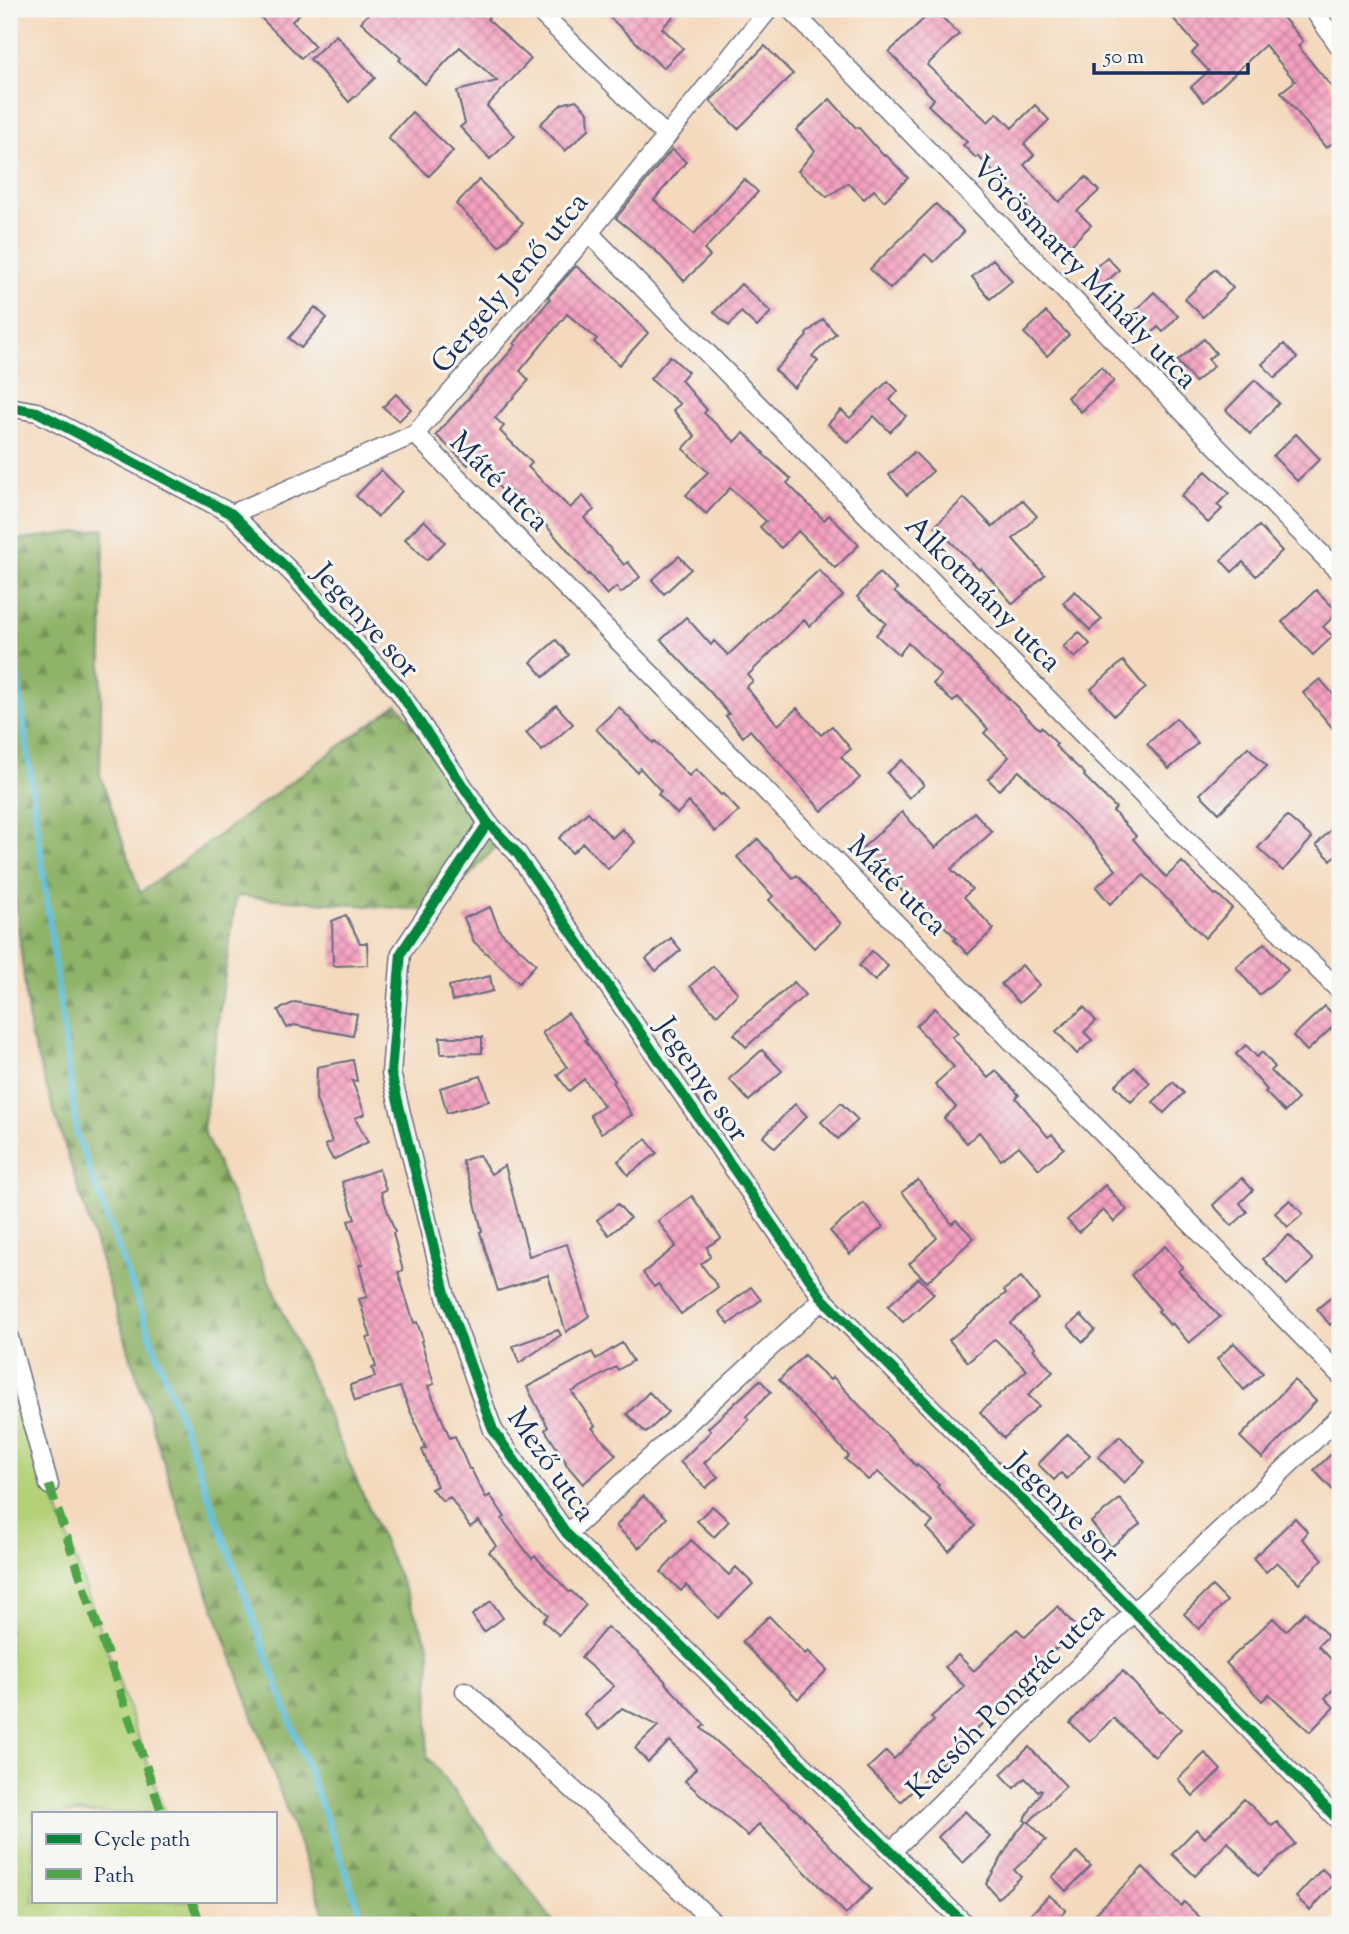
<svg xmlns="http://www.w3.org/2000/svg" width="1349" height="1934" font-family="'Sorts Mill Goudy',serif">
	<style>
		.forest { fill: url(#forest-firs); stroke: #557163; stroke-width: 2 }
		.garden { fill: #b4d178; stroke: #68806b; stroke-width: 2 }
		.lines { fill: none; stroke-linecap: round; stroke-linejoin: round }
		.stream { stroke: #60c1df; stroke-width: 6 }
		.building { fill: url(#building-cross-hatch) }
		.minor-casing { stroke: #676a7f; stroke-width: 21 }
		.minor { stroke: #fff; stroke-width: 18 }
		.quiet { stroke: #4fa44a; stroke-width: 9; stroke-dasharray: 18 9; stroke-linecap: butt }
		.cycleway-casing { stroke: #f6f6f2; stroke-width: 15 }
		.cycleway { stroke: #00873e; stroke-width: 10 }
		.labels { text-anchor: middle; stroke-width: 6; stroke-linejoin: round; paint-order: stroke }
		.street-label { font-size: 30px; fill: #1b2f5e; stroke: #f6f6f2 }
	</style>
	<defs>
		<pattern id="forest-firs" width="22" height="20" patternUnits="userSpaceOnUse" patternTransform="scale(1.75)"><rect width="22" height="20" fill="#8fb368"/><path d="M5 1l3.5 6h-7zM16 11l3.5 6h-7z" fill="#749259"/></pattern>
		<pattern id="building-cross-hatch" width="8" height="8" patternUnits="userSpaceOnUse" patternTransform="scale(1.75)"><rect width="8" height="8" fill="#f5a0bf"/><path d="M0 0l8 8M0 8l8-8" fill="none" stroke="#c6839e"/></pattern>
	</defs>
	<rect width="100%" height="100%" fill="#f6f6f2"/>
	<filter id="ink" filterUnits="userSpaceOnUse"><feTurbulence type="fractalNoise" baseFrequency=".0143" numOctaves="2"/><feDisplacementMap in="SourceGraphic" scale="14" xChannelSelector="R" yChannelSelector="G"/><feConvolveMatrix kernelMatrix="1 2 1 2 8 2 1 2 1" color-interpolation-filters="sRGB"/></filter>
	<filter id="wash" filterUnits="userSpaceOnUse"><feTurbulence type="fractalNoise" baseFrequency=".00686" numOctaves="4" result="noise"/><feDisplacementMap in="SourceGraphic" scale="28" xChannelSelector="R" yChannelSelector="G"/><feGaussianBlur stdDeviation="1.57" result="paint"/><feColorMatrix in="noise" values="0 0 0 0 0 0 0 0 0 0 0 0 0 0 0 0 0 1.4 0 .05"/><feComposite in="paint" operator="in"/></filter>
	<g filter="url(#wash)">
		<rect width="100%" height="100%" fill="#f4d9bc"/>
		<!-- forest -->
		<path class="forest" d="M 104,529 L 100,774 L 140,893 L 397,704 L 506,836 L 436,911 L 236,896 L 203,1130 L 430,1648 L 427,1756 L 556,1925 L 328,1925 L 177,1505 L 30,1034 L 9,841 L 9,541 Z"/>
		<!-- garden -->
		<path class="garden" d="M 9,1338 L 49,1485 L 165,1813 L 33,1813 L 33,1901 L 195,1901 L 204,1925 L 9,1925 Z"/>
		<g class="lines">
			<!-- stream -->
			<path class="stream" d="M 9,609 L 77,1135 L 365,1925"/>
		</g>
		<g id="blocks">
			<!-- building -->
			<path class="building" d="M 252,9 L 305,9 L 292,21 L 315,46 L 301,58 Z
				M 372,9 L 480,9 L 489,17 L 487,19 L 531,59 L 487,106 L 515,136 L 490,159 L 460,127 L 465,123 L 457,91 L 497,81 L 460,47 L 425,84 L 399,60 L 401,58 L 361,22 Z
				M 601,9 L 681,9 L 662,28 L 683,48 L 663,68 Z
				M 934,9 L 959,34 L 927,65 L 988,122 L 997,113 L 1012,128 L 1035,105 L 1049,120 L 1024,144 L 1034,155 L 1024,165 L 1059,202 L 1086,177 L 1099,191 L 1077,211 L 1091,225 L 1067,249 L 978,156 L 976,158 L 963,145 L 967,142 L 928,105 L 934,99 L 889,52 Z
				M 1184,9 L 1276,9 L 1303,41 L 1298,46 L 1340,97 L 1340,137 L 1326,148 L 1281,92 L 1295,81 L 1265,45 L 1204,102 L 1191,87 L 1209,71 L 1192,53 L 1198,47 L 1173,18 Z
				M 336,35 L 375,78 L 349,102 L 310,59 Z
				M 765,46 L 793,74 L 738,129 L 710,101 Z
				M 830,99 L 856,128 L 858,127 L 884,156 L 886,155 L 908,178 L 884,201 L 874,190 L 864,199 L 848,183 L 827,197 L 798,171 L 815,150 L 796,130 Z
				M 576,100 L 588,112 L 589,129 L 565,151 L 540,124 L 562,104 Z
				M 412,112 L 453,151 L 429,176 L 388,138 Z
				M 672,149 L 686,162 L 654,200 L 694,234 L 744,179 L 758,192 L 704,250 L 710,256 L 684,281 L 657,252 L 616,218 Z
				M 479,180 L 523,223 L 499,246 L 456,204 Z
				M 936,204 L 964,232 L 934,262 L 925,254 L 890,289 L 870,269 Z
				M 1107,257 L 1119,270 L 1100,288 L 1088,274 Z
				M 993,259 L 1012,281 L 990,299 L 972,277 Z
				M 576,266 L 609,294 L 648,333 L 619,365 L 594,342 L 597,339 L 567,314 L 520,371 L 529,380 L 495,418 L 504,426 L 500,431 L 532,463 L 528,467 L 570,508 L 583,496 L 594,510 L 584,518 L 624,565 L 628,562 L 640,577 L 621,593 L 616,587 L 607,595 L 589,574 L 588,575 L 534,511 L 531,513 L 507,488 L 504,492 L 472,461 L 468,465 L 436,435 L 516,345 L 514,344 L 550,299 L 548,297 Z
				M 1215,269 L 1233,288 L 1203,317 L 1185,299 Z
				M 741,284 L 771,312 L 757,327 L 741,312 L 729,326 L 714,312 Z
				M 1154,292 L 1178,316 L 1163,332 L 1158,327 L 1152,333 L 1133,313 Z
				M 315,307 L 327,318 L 301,348 L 289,338 Z
				M 1046,312 L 1069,335 L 1047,356 L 1024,333 Z
				M 823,319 L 836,334 L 812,356 L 818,361 L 794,388 L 775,370 L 807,336 L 806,334 Z
				M 1204,339 L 1216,353 L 1208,359 L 1214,366 L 1195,382 L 1177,361 Z
				M 1284,344 L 1297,358 L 1275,378 L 1262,364 Z
				M 670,356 L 688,372 L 681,380 L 707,410 L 704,413 L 735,442 L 744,433 L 764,453 L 763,454 L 791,479 L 787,483 L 824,520 L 829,515 L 859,545 L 835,568 L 798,531 L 781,548 L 760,527 L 766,521 L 730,488 L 706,514 L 686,495 L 708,472 L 683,449 L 695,436 L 673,410 L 680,404 L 650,379 Z
				M 1101,367 L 1114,381 L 1081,412 L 1067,397 Z
				M 1255,380 L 1279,403 L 1250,434 L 1226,410 Z
				M 888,381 L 898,391 L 890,400 L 906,416 L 890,432 L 874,416 L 848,443 L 828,424 L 841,410 L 850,418 Z
				M 396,394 L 411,409 L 399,421 L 383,407 Z
				M 1296,434 L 1320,459 L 1297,481 L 1273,456 Z
				M 914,452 L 933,471 L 907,495 L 889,475 Z
				M 381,470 L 402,491 L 378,517 L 356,496 Z
				M 1206,471 L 1229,493 L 1217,505 L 1222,509 L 1208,523 L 1181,496 Z
				M 964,498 L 993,527 L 1022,500 L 1037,516 L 1013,539 L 1045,575 L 1013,604 L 981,568 L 979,570 L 935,526 Z
				M 424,520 L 445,542 L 427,560 L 405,539 Z
				M 1259,526 L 1282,551 L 1256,576 L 1243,562 L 1232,572 L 1221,560 Z
				M 679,556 L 691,569 L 664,594 L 652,580 Z
				M 819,570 L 843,596 L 810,626 L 804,620 L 748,675 L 753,681 L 746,687 L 778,725 L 797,708 L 821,735 L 832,726 L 851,749 L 841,757 L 860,778 L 822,811 L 750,730 L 743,737 L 726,716 L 729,714 L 712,694 L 661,640 L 686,617 L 711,645 L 714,641 L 728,655 Z
				M 879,573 L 897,589 L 894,592 L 950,640 L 1039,729 L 1041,727 L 1057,744 L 1055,746 L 1085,774 L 1084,776 L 1116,808 L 1113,811 L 1136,836 L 1133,839 L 1166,877 L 1182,862 L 1215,895 L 1217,894 L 1232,908 L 1205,938 L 1144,875 L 1110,904 L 1096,887 L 1116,870 L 1090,839 L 1019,771 L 999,790 L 988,779 L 1009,757 L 984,733 L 988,729 L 958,697 L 953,702 L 933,684 L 941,675 L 908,643 L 899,655 L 876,635 L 886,623 L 857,597 Z
				M 1316,590 L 1338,612 L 1323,627 L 1333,636 L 1313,655 L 1282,622 Z
				M 1075,591 L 1102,619 L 1090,630 L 1063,603 Z
				M 1079,632 L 1090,644 L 1075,658 L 1063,647 Z
				M 556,640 L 569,655 L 544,677 L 531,662 Z
				M 1123,661 L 1146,688 L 1114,715 L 1091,689 Z
				M 1320,679 L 1340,702 L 1340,737 L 1303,693 Z
				M 556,705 L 573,724 L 542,751 L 526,733 Z
				M 619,707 L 653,743 L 655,741 L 689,776 L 696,769 L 721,795 L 723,794 L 739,811 L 715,832 L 689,802 L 677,814 L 658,794 L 661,791 L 640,768 L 637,772 L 596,729 Z
				M 1176,718 L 1198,743 L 1169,769 L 1147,744 Z
				M 1248,747 L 1267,766 L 1219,813 L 1200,794 Z
				M 902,760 L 924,785 L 909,798 L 887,773 Z
				M 588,812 L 612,838 L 622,829 L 635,842 L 608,869 L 583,843 L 572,853 L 559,838 Z
				M 902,812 L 935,848 L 974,812 L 992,832 L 951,869 L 972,889 L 964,897 L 994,929 L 968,954 L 954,940 L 956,938 L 907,889 L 904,893 L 877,863 L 873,866 L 859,851 Z
				M 1287,816 L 1312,838 L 1283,871 L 1258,848 Z
				M 1340,820 L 1340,850 L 1331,860 L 1316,845 Z
				M 758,839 L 793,878 L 797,875 L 841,924 L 814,948 L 769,900 L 773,896 L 737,857 Z
				M 490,907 L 500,931 L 536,964 L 519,983 L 474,942 L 464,918 Z
				M 346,915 L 360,943 L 367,943 L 368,965 L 333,966 L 332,921 Z
				M 671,938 L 681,950 L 656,971 L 646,959 Z
				M 1265,943 L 1288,970 L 1259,995 L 1236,967 Z
				M 872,951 L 888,966 L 875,981 L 859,966 Z
				M 1022,965 L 1039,985 L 1019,1003 L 1001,984 Z
				M 713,966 L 738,993 L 717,1015 L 690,986 Z
				M 490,976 L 493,991 L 452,1001 L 449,986 Z
				M 794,982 L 805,995 L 746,1047 L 734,1034 Z
				M 295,1002 L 357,1014 L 353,1036 L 294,1025 L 287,1028 L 278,1010 Z
				M 1325,1006 L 1339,1021 L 1307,1051 L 1293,1036 Z
				M 1084,1007 L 1096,1021 L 1084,1032 L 1092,1040 L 1077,1054 L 1056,1031 Z
				M 935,1008 L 958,1033 L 952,1037 L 988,1078 L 996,1071 L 1019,1095 L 1016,1098 L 1048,1137 L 1052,1134 L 1064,1148 L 1039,1169 L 1019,1146 L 1001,1160 L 979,1132 L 967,1143 L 944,1118 L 956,1107 L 935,1084 L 954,1067 L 916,1026 Z
				M 568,1013 L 587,1039 L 585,1040 L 615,1081 L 613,1083 L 632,1115 L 601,1133 L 590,1115 L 604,1106 L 584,1079 L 569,1091 L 557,1075 L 567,1067 L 542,1033 Z
				M 440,1037 L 482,1037 L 482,1053 L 441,1054 Z
				M 1246,1045 L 1257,1057 L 1262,1052 L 1275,1067 L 1271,1071 L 1298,1099 L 1285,1112 L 1265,1092 L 1267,1090 L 1236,1054 Z
				M 762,1050 L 782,1071 L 749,1101 L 729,1079 Z
				M 353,1060 L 357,1081 L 352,1081 L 365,1114 L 355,1118 L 368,1142 L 333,1160 L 325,1145 L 332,1142 L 316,1099 L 317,1067 Z
				M 1135,1067 L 1150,1083 L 1131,1102 L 1115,1085 Z
				M 481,1076 L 489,1101 L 447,1113 L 440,1088 Z
				M 1173,1082 L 1184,1093 L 1164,1113 L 1153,1102 Z
				M 841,1103 L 858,1120 L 838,1139 L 821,1122 Z
				M 795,1104 L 807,1116 L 775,1148 L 763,1137 Z
				M 646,1139 L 657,1153 L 628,1175 L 618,1161 Z
				M 479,1155 L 491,1174 L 505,1165 L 529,1256 L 567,1244 L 589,1316 L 566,1332 L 548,1275 L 498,1291 L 480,1232 L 482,1231 L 470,1182 L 462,1161 Z
				M 379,1169 L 386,1190 L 381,1192 L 395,1232 L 393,1233 L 403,1271 L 398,1272 L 414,1323 L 417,1322 L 423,1340 L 421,1341 L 434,1384 L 428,1386 L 450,1438 L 455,1436 L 469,1469 L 471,1469 L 486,1498 L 490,1495 L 505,1517 L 502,1519 L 532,1559 L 535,1556 L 569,1592 L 571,1591 L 586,1605 L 559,1635 L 543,1621 L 548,1615 L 489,1552 L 496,1546 L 479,1521 L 470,1527 L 450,1497 L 443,1501 L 431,1489 L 437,1486 L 422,1450 L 426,1448 L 400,1387 L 355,1401 L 350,1385 L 375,1377 L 372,1368 L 376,1367 L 367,1338 L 371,1337 L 359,1299 L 367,1297 L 359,1265 L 363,1264 L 348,1221 L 355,1219 L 342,1182 Z
				M 1242,1178 L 1253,1190 L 1240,1203 L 1247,1212 L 1232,1226 L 1213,1205 Z
				M 918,1180 L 952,1224 L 956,1220 L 974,1238 L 927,1282 L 909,1264 L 937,1238 L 902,1192 Z
				M 1105,1185 L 1127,1210 L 1114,1222 L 1103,1210 L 1079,1232 L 1067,1220 Z
				M 692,1196 L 721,1238 L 707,1247 L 710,1257 L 701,1264 L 718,1287 L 681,1314 L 658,1284 L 654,1287 L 643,1273 L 676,1246 L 658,1221 Z
				M 1290,1200 L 1303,1214 L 1288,1227 L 1275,1213 Z
				M 864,1203 L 883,1227 L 850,1254 L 830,1231 Z
				M 618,1204 L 630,1218 L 609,1235 L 597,1220 Z
				M 1289,1235 L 1313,1260 L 1287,1285 L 1263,1259 Z
				M 1165,1246 L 1183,1267 L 1178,1271 L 1220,1317 L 1189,1343 L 1172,1323 L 1170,1325 L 1158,1311 L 1160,1309 L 1131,1275 Z
				M 1021,1277 L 1039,1299 L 1010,1323 L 1035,1347 L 1033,1349 L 1053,1372 L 1028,1395 L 1039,1406 L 1004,1438 L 980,1412 L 1027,1370 L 995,1339 L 968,1362 L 949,1340 L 1006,1293 L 1004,1290 Z
				M 919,1278 L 934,1294 L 903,1322 L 888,1306 Z
				M 751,1287 L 761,1300 L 729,1324 L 719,1312 Z
				M 1340,1290 L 1340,1316 L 1330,1325 L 1317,1309 Z
				M 1081,1315 L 1095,1330 L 1083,1342 L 1068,1326 Z
				M 558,1330 L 561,1335 L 519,1363 L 513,1346 Z
				M 622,1343 L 633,1361 L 618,1370 L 616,1367 L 572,1392 L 595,1426 L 592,1428 L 616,1455 L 583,1484 L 565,1463 L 566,1462 L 545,1430 L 548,1427 L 527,1387 L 592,1352 L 596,1359 Z
				M 1234,1343 L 1263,1373 L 1244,1390 L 1217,1359 Z
				M 804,1355 L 830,1380 L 833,1377 L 916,1466 L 917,1464 L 939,1485 L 937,1487 L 975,1526 L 949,1551 L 927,1528 L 933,1522 L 878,1472 L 868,1480 L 845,1459 L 849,1456 L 779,1380 Z
				M 760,1380 L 771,1392 L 746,1416 L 749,1420 L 704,1463 L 718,1477 L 706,1488 L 680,1462 L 711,1431 L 708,1428 Z
				M 1294,1380 L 1316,1401 L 1262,1458 L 1240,1437 Z
				M 649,1392 L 668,1412 L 646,1433 L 627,1414 Z
				M 1068,1434 L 1090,1455 L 1067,1479 L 1061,1473 L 1054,1480 L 1038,1464 Z
				M 1120,1436 L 1145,1462 L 1124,1483 L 1098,1457 Z
				M 1340,1446 L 1340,1498 L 1314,1470 Z
				M 643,1496 L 667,1518 L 639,1548 L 616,1526 Z
				M 1120,1499 L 1140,1524 L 1111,1547 L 1091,1522 Z
				M 712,1506 L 729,1521 L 714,1537 L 697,1521 Z
				M 1295,1518 L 1308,1532 L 1302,1539 L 1323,1559 L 1299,1583 L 1277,1562 L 1266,1572 L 1253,1558 Z
				M 691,1540 L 729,1575 L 736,1567 L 753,1584 L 718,1618 L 686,1585 L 681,1591 L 661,1572 Z
				M 1212,1586 L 1227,1601 L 1199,1629 L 1184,1614 Z
				M 491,1601 L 503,1618 L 484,1632 L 472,1615 Z
				M 1058,1606 L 1078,1629 L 1055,1650 L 1054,1649 L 1015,1688 L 1017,1690 L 901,1802 L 868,1768 L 886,1751 L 894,1759 L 934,1721 L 931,1717 L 965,1687 L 945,1667 L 958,1655 L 974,1671 L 1017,1629 L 1025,1637 Z
				M 1305,1612 L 1328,1636 L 1318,1646 L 1340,1668 L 1340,1682 L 1325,1698 L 1334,1707 L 1310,1732 L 1269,1694 L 1262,1701 L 1226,1663 L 1273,1618 L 1286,1631 Z
				M 769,1616 L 805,1654 L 808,1651 L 827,1670 L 798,1699 L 742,1642 Z
				M 607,1627 L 639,1654 L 666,1682 L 665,1683 L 705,1725 L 701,1728 L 800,1814 L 871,1889 L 846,1914 L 759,1824 L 748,1836 L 685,1781 L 696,1768 L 670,1741 L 648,1762 L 635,1748 L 658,1726 L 622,1708 L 599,1730 L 584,1714 L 614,1686 L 581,1658 Z
				M 1123,1671 L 1159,1711 L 1160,1710 L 1181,1729 L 1155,1757 L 1113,1718 L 1090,1742 L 1070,1723 L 1094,1697 Z
				M 1029,1747 L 1066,1786 L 1029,1822 L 1046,1840 L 1014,1870 L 1021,1877 L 998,1898 L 986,1884 L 1016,1833 L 1027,1822 L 1024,1820 L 1042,1790 L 1040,1789 L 1038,1791 L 1025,1778 L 1014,1788 L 1001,1774 Z
				M 1205,1753 L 1221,1770 L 1193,1796 L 1178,1779 Z
				M 1244,1799 L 1272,1826 L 1277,1822 L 1295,1844 L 1258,1876 L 1228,1842 L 1195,1876 L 1172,1854 L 1196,1829 L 1205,1838 Z
				M 965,1811 L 990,1837 L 963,1863 L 938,1837 Z
				M 1077,1852 L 1091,1866 L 1066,1891 L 1052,1877 Z
				M 1143,1867 L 1181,1906 L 1184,1902 L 1208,1925 L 1107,1925 L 1096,1913 Z
				M 1322,1869 L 1336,1882 L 1310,1910 L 1296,1897 Z
				M 1049,1895 L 1066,1910 L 1052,1925 L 1021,1925 Z"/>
		</g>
	</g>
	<g filter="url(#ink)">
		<use href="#blocks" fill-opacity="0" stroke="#676a7f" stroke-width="2"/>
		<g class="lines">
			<!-- minor casing -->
			<g class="minor-casing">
				<path id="minor" d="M 537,9 L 666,136
					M 790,9 L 1340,573
					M 1313,9 L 1340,47
					M 589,233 L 1176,829 L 1340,991
					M 9,407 L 37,412 L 232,514 L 293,574 L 398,690 L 488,823 L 517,853 L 823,1299 L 1134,1612 L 1340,1822
					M 415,434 L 1340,1375
					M 232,514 L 415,434 L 589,233 L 769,9
					M 488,823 L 401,953 L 391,1073 L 446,1297 L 493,1430 L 567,1534 L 966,1925
					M 9,1338 L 49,1485
					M 567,1534 L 823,1299
					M 465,1691 L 625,1837 L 716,1925
					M 892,1851 L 1134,1612 L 1340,1416"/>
			</g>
			<!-- minor -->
			<use href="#minor" class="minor"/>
			<!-- quiet -->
			<path class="quiet" d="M 49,1485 L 162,1813
				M 192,1901 L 201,1925"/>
			<!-- cycleway casing -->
			<g class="cycleway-casing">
				<path id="cycleway" d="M 9,407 L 37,412 L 232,514 L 293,574 L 398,690 L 488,823 L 517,853 L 823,1299 L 1134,1612 L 1340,1822
					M 488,823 L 401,953 L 391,1073 L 446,1297 L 493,1430 L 567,1534 L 966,1925"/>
			</g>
			<!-- cycleway -->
			<use href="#cycleway" class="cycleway"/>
		</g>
	</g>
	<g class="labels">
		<!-- street labels -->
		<g class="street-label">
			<text transform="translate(1085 272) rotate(46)" y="10">Vörösmarty Mihály utca</text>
			<text transform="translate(509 282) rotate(-50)" y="10">Gergely Jenő utca</text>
			<text transform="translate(500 481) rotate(45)" y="10">Máté utca</text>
			<text transform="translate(984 593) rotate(45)" y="10">Alkotmány utca</text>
			<text transform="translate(367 620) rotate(48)" y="10">Jegenye sor</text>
			<text transform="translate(898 885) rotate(45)" y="10">Máté utca</text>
			<text transform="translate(703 1079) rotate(56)" y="10">Jegenye sor</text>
			<text transform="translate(552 1464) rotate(55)" y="10">Mező utca</text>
			<text transform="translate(1065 1507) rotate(45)" y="10">Jegenye sor</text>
			<text transform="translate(1005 1700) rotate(-45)" y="10">Kacsóh Pongrác utca</text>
		</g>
	</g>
	<!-- margin -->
	<rect width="1349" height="1934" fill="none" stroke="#f6f6f2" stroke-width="35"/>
	<!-- legend -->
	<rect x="32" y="1812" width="245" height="91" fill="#f6f6f2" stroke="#9ea6b7" stroke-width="2"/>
	<rect x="46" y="1834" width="35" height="10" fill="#00873e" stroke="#9ea6b7" stroke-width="2"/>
	<text x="94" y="1846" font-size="21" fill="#1b2f5e">Cycle path</text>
	<rect x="46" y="1869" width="35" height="10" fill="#4fa44a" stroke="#9ea6b7" stroke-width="2"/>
	<text x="94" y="1882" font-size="21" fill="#1b2f5e">Path</text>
	<!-- scale -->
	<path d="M1094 63v10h154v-10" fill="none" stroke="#1b2f5e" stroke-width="3.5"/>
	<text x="1104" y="63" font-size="21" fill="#1b2f5e" stroke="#f6f6f2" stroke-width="5" paint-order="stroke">50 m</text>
</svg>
